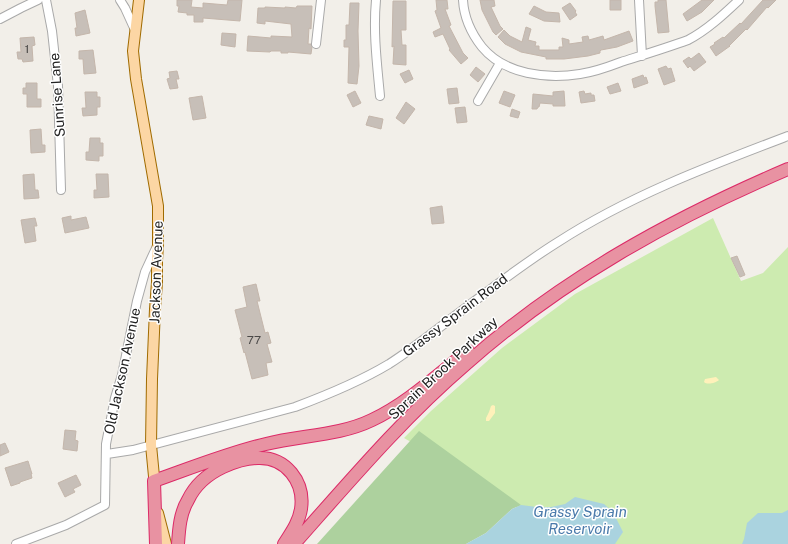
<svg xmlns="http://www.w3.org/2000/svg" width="788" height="544" font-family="'Public Sans',sans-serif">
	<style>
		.grass { fill: #cdebb0 }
		.forest { fill: #add19e }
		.sand { fill: #fff1ba }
		.water { fill: #aad3df }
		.building { fill: #c7bfb8; stroke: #c4b6ab }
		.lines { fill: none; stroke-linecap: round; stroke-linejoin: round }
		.minor-casing { stroke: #a9a9a9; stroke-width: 10 }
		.major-casing { stroke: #a06b00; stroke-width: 12 }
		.highway-casing { stroke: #dc2a67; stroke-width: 14 }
		.minor { stroke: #fff; stroke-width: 8 }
		.major { stroke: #fcd6a4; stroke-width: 10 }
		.highway { stroke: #e892a2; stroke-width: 12 }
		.labels { text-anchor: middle; stroke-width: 3; stroke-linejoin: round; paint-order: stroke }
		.number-label { font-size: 12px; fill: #4b4948 }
		.street-label { font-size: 14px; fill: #222; stroke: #fff }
		.water-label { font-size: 15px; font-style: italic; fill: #4a7aab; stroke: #fff }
	</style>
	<rect width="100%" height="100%" fill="#f2efe9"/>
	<!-- grass -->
	<path class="grass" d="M 713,218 L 741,281 L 763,273 L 788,247 L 788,544 L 584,544 L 523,513 L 504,496 L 404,438 L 431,411 L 502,348 L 575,294 Z"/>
	<!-- forest -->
	<path class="forest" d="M 419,431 L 521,505 L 512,509 L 486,533 L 466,544 L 317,544 Z"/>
	<!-- sand -->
	<path class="sand" d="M 716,377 L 719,380 C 716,383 707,385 704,382 L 705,379 Z
		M 493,405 L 495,406 L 495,413 L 489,421 L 486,421 L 486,418 L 489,412 L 491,406 Z"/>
	<!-- water -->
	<path class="water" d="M 575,497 L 604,504 L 613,512 L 623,532 L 615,544 L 466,544 L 486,533 L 512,509 L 521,505 L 537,507 L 551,507 L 565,504 Z
		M 788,510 L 788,544 L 742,544 L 744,539 L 747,523 L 758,513 L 782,513 Z"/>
	<!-- building -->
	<path class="building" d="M 177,0 L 192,0 L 191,7 L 203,8 L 203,3 L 227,5 L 228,0 L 242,0 L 240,21 L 203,18 L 203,22 L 194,22 L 194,15 L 187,15 L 187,13 L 178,12 L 179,6 L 177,6 Z
		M 436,0 L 447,0 L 448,9 L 445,9 L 451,25 L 449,26 L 463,53 L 468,58 L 461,64 L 449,50 L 450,49 L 443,34 L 435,37 L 433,32 L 441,28 L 435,11 L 437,10 Z
		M 480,0 L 494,0 L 495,6 L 491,7 L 500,26 L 503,29 L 496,35 L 493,32 L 482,10 Z
		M 610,0 L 621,0 L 621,10 L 610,10 Z
		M 658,0 L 666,0 L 669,32 L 658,33 L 655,6 L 655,2 L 658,2 Z
		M 702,0 L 714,0 L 702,12 L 687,21 L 683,14 Z
		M 763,0 L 776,0 L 768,8 L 767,7 L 747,30 L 746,29 L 729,46 L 730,46 L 716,56 L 710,47 L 715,44 L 714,43 L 723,37 L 724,38 L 740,23 L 741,24 Z
		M 393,1 L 406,1 L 406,30 L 401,30 L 402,45 L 406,45 L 406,65 L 393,64 L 394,46 L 392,47 Z
		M 350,3 L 359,3 L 358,31 L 359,66 L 357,84 L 348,83 L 349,47 L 344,47 L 344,40 L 346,40 L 346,25 L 349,25 Z
		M 570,3 L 576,11 L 575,12 L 577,15 L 570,20 L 562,8 Z
		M 297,6 L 312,6 L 311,29 L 309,28 L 308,44 L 311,44 L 312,47 L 311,54 L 288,52 L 288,53 L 281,53 L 281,51 L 271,51 L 270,52 L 247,51 L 248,36 L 271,38 L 271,36 L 292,37 L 291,24 L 265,21 L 265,24 L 257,23 L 258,8 L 265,8 L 265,7 L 285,8 L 285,7 L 296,8 Z
		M 534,6 L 546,12 L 559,13 L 560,22 L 544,21 L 529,14 Z
		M 85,10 L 90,33 L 76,36 L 75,28 L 77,28 L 75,13 Z
		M 526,27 L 531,29 L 528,40 L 536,42 L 535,46 L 539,46 L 539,50 L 559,50 L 559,47 L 563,47 L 562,38 L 569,40 L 569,44 L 583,42 L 582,37 L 588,36 L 589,40 L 603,36 L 604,40 L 629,31 L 633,41 L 617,47 L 601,50 L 600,51 L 600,53 L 588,56 L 564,59 L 546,59 L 546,57 L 521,52 L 505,44 L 498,37 L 504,30 L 510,36 L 522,42 Z
		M 222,33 L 236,34 L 235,47 L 221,45 Z
		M 34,37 L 35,45 L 32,46 L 33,61 L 23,62 L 22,59 L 18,59 L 17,52 L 21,52 L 20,38 Z
		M 93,50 L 96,73 L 84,74 L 83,59 L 79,59 L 79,51 Z
		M 699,53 L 706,62 L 694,71 L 690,66 L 688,68 L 683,61 L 689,57 L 691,59 Z
		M 666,66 L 668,69 L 671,68 L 675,81 L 664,85 L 658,69 Z
		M 476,67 L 485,74 L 478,82 L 470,75 Z
		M 409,70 L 413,79 L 405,83 L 400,74 Z
		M 177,71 L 179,79 L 176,79 L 178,88 L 170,89 L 167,79 L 170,78 L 169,72 Z
		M 643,75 L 644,78 L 646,77 L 648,83 L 634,88 L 632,79 Z
		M 26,83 L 37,83 L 37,99 L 41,99 L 41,107 L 27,107 L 27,94 L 23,94 L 23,88 L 26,88 Z
		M 618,83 L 621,91 L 610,94 L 607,87 Z
		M 457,88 L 459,103 L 449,104 L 447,89 Z
		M 355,91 L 361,103 L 353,107 L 347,95 Z
		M 504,91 L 515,95 L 510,107 L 499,103 Z
		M 564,91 L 565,106 L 553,106 L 553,104 L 540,103 L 539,107 L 538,107 L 537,109 L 532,109 L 533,94 L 553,96 L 553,92 Z
		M 584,91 L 585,94 L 591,93 L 591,95 L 594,95 L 595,101 L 581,103 L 579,92 Z
		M 85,92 L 97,92 L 97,97 L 100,97 L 100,107 L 97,107 L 97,115 L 83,116 L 82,108 L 86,108 Z
		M 202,96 L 206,118 L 193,120 L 189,98 Z
		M 406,102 L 415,109 L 404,124 L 396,118 Z
		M 465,107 L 467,122 L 457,123 L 455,108 Z
		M 512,109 L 520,112 L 518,118 L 510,116 Z
		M 369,116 L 383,119 L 381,129 L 366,125 Z
		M 41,129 L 42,145 L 45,145 L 45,152 L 31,153 L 30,130 Z
		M 90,138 L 100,138 L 100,143 L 103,143 L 103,156 L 99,156 L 99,161 L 86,160 L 86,152 L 89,152 Z
		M 34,174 L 35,190 L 38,190 L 39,198 L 24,199 L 23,175 Z
		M 96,174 L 108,174 L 109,197 L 94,198 L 94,190 L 97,190 Z
		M 442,206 L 444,223 L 432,224 L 430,208 Z
		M 71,216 L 71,220 L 86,217 L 89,228 L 65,233 L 62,218 Z
		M 35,218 L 37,226 L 34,226 L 36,241 L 25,243 L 21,220 Z
		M 737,256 L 745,275 L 740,277 L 731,258 Z
		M 256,284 L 260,301 L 257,301 L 265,333 L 268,332 L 271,343 L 267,344 L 272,362 L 266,363 L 268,375 L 252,379 L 245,352 L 244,353 L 240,338 L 242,337 L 235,310 L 247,307 L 243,287 Z
		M 65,430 L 76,431 L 75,440 L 78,441 L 77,451 L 63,449 Z
		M 5,443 L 9,452 L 0,456 L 0,445 Z
		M 28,461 L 32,474 L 31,474 L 32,478 L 20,482 L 20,483 L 11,486 L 5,468 Z
		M 76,475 L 81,485 L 73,489 L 75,492 L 65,497 L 58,483 Z"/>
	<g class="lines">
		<!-- minor casing -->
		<g class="minor-casing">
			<path id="minor" d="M 46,0 L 52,31 L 58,86 L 61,190
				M 120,0 L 125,8 L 135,30
				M 376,0 C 373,32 377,64 380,96
				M 463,0 C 464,18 471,33 482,47 C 505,75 547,79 580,74 C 594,72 608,67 621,62 C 643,55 666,48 688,40 C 707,30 723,15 739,0
				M 639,0 L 642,56
				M 0,19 L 21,8 L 38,0
				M 316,44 L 321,0
				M 478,101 L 500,63
				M 107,454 L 133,450 L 295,407 C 327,395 359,382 389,364 C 411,350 431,334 452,318 C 487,292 521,265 558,242 C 629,196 709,166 788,136
				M 16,544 L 66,525 L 105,505 L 106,444 L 115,398 L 122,375 L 137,301 L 145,272 L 157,246"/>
		</g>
		<!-- major casing -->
		<g class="major-casing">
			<path id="major" d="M 139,0 L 133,51 L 136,79 L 158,206 L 158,244 L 157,261 L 157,282 L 155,309 L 152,379 L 151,445 L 155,487
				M 158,513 L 166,544"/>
		</g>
		<!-- highway casing -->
		<g class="highway-casing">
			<path id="highway" d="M 156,544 L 154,481 C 191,468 228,453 266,444 C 301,435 339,436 372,420 C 408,403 437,375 468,351
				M 178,544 C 179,529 180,513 188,500 C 195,485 208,474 223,467 C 234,462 246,458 258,458 C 286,457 305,482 301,509 C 299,522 291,533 284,544
				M 294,544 C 349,482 403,418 466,364 C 562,279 671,219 788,169"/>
		</g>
		<!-- minor -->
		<use href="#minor" class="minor"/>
		<!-- major -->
		<use href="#major" class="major"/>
		<!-- highway -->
		<use href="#highway" class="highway"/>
	</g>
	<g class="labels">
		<!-- number labels -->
		<g class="number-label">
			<text x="27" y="53">1</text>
			<text x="254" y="344">77</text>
		</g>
		<!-- street labels -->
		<g class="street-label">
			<text transform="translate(57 95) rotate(-94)" y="5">Sunrise Lane</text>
			<text transform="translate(156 272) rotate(-88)" y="5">Jackson Avenue</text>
			<text transform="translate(455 315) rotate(-37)" y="5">Grassy Sprain Road</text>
			<text transform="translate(443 368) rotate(-43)" y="5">Sprain Brook Parkway</text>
			<text transform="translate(122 371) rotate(-78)" y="5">Old Jackson Avenue</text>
		</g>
		<!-- water labels -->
		<g class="water-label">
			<text x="580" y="517">Grassy Sprain<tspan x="580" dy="17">Reservoir</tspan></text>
		</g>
	</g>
</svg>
